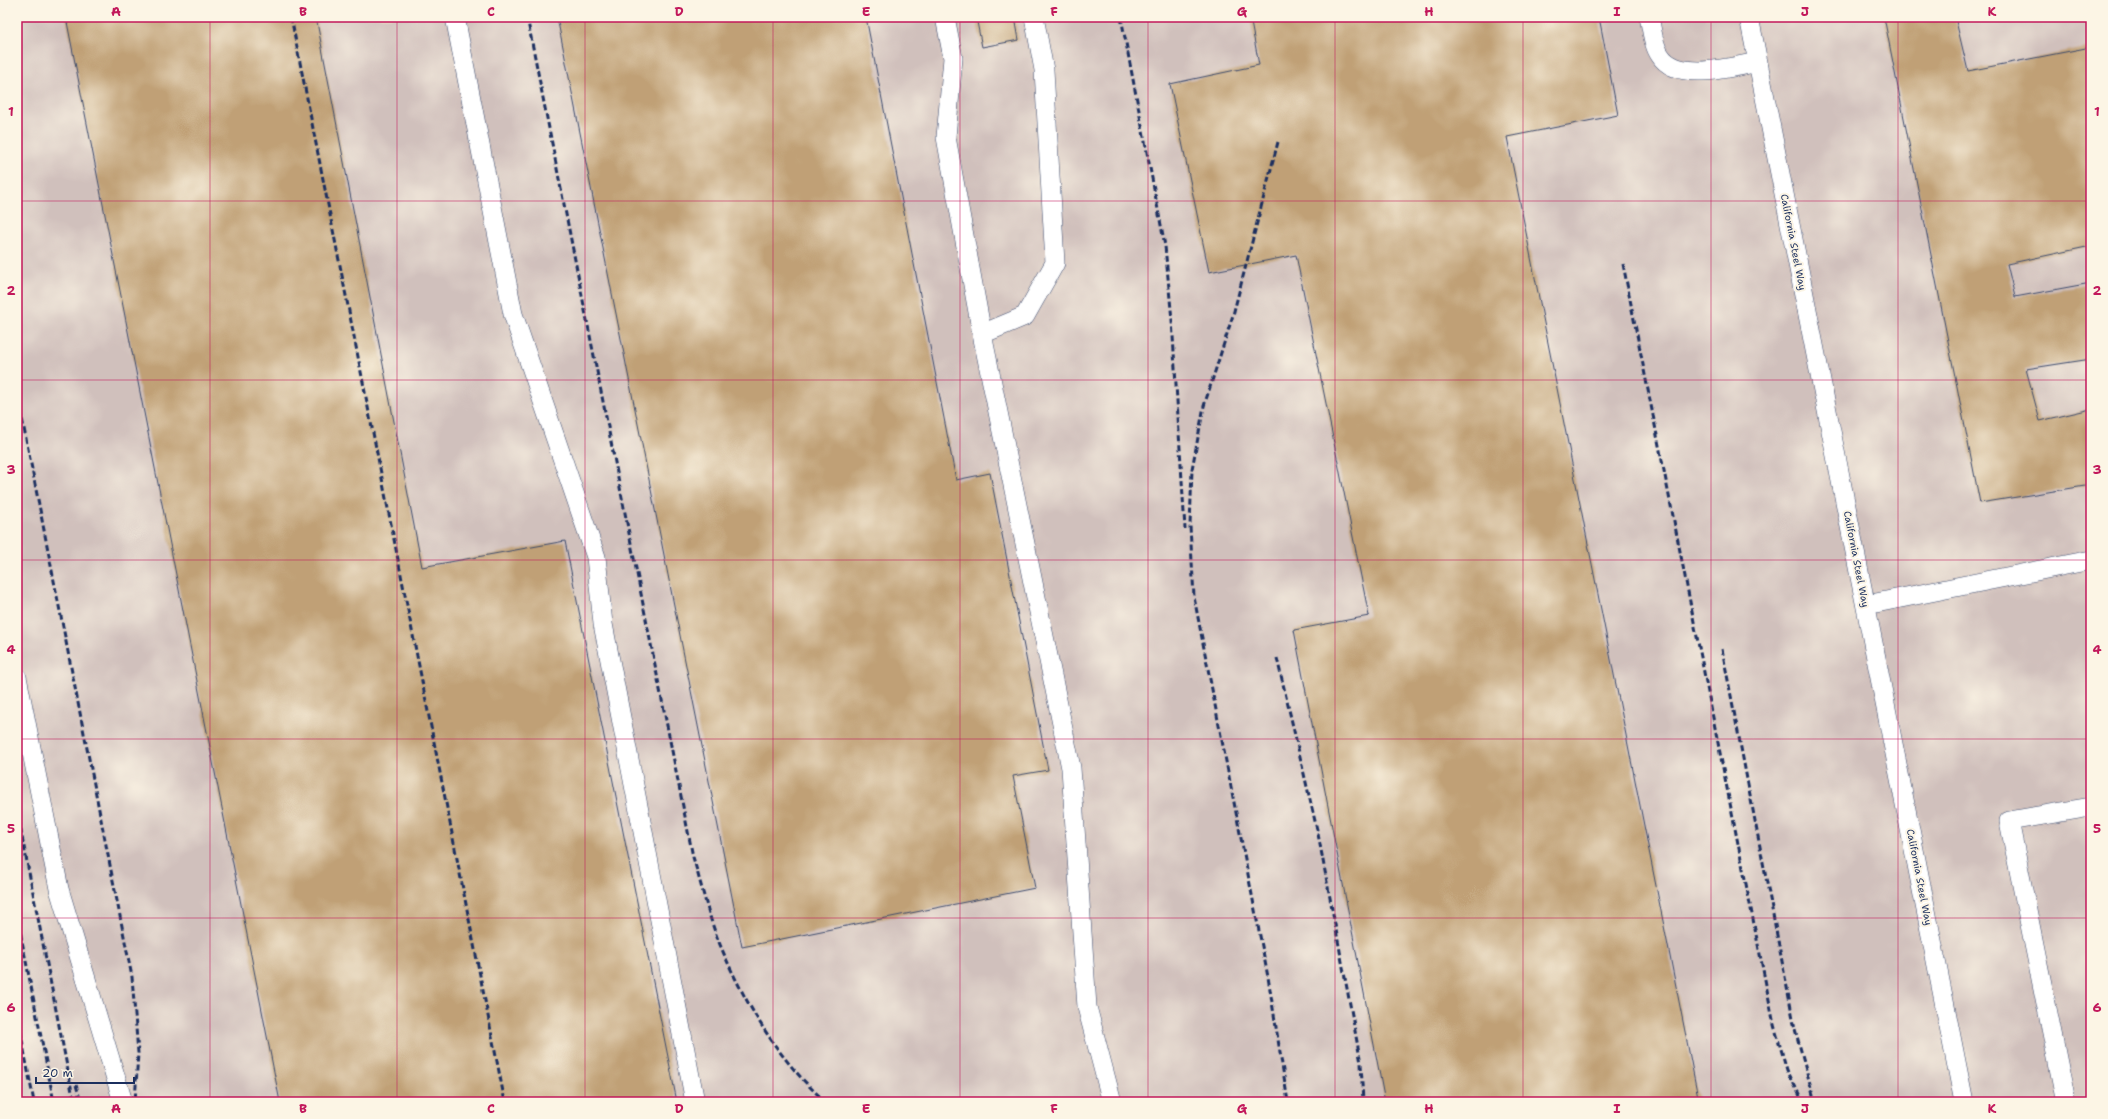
<svg xmlns="http://www.w3.org/2000/svg" width="2108" height="1119" font-family="'Shantell Sans',sans-serif">
	<style>
		.industrial { fill: #d0c0bc }
		.building { fill: #c0a076 }
		.lines { fill: none; stroke-linecap: round; stroke-linejoin: round }
		.service-casing { stroke: #3b496c; stroke-width: 20 }
		.service { stroke: #fff; stroke-width: 19 }
		.rail { stroke: #1b2f5e; stroke-width: 3; stroke-dasharray: 6 3; stroke-linecap: butt }
		.grid { fill: none; stroke: #c2185b; stroke-width: 1; stroke-opacity: 0.55 }
		.labels { text-anchor: middle; stroke-width: 4; stroke-linejoin: round; paint-order: stroke }
		.street-label { font-size: 10px; fill: #1b2f5e; stroke: #fcf5e5 }
		.neatline { fill: none; stroke: #c2185b; stroke-width: 1.5 }
		.grid-label { font-size: 13px; text-anchor: middle; font-weight: bold; fill: #c2185b }
	</style>
	<rect width="100%" height="100%" fill="#fcf5e5"/>
	<filter id="ink" filterUnits="userSpaceOnUse"><feTurbulence type="fractalNoise" baseFrequency=".025" numOctaves="2"/><feDisplacementMap in="SourceGraphic" scale="8" xChannelSelector="R" yChannelSelector="G"/><feConvolveMatrix kernelMatrix="1 2 1 2 8 2 1 2 1" color-interpolation-filters="sRGB"/></filter>
	<filter id="wash" filterUnits="userSpaceOnUse"><feTurbulence type="fractalNoise" baseFrequency=".012" numOctaves="4" result="noise"/><feDisplacementMap in="SourceGraphic" scale="16" xChannelSelector="R" yChannelSelector="G"/><feGaussianBlur stdDeviation="0.9" result="paint"/><feColorMatrix in="noise" values="0 0 0 0 0 0 0 0 0 0 0 0 0 0 0 0 0 1.4 0 .05"/><feComposite in="paint" operator="in"/></filter>
	<g filter="url(#wash)">
		<rect width="100%" height="100%" fill="#f3dbbb"/>
		<!-- industrial -->
		<path class="industrial" d="M 17,17 L 2091,17 L 2091,1102 L 17,1102 Z"/>
		<g id="blocks">
			<!-- building -->
			<path class="building" d="M 66,17 L 316,17 L 422,567 L 565,541 L 677,1102 L 280,1102 Z
				M 557,17 L 866,17 L 956,480 L 990,473 L 1048,770 L 1013,776 L 1035,888 L 742,947 Z
				M 976,17 L 1015,17 L 1019,40 L 982,47 Z
				M 1250,17 L 1599,17 L 1618,115 L 1507,137 L 1699,1102 L 1385,1102 L 1294,630 L 1369,616 L 1296,255 L 1209,272 L 1170,84 L 1259,65 Z
				M 1884,17 L 1955,17 L 1968,71 L 2091,47 L 2091,246 L 2007,264 L 2015,297 L 2091,283 L 2091,359 L 2026,369 L 2040,421 L 2091,409 L 2091,485 L 1980,503 Z"/>
		</g>
	</g>
	<g filter="url(#ink)">
		<use href="#blocks" fill-opacity="0" stroke="#3b496c" stroke-width="1"/>
		<g class="lines">
			<!-- service casing -->
			<g class="service-casing">
				<path id="service" d="M 455,17 L 513,314 L 596,557 L 603,624 L 695,1102
					M 945,17 L 953,58 L 946,137 L 982,334 L 1071,768 L 1087,1007 L 1112,1102
					M 1649,17 C 1652,29 1653,45 1660,55 C 1677,83 1732,67 1758,62
					M 1749,17 L 1964,1102
					M 982,334 L 1025,316 L 1055,263 L 1044,70 L 1034,17
					M 1866,605 L 2091,560
					M 17,677 L 59,889 L 123,1102
					M 2066,1102 L 2009,821 L 2091,807"/>
			</g>
			<!-- service -->
			<use href="#service" class="service"/>
			<!-- rail -->
			<path class="rail" d="M 291,17 L 505,1102
				M 527,17 L 693,857 C 702,887 709,919 721,947 C 745,1004 779,1061 826,1102
				M 1121,17 L 1165,246 L 1172,320 L 1185,529
				M 1278,142 L 1233,315 L 1204,406 L 1192,469 L 1190,526 L 1194,597 L 1268,977 L 1288,1102
				M 1623,264 L 1774,1025 L 1787,1070 L 1803,1102
				M 17,393 L 132,977 L 138,1053 L 135,1102
				M 1722,649 L 1795,1029 L 1815,1102
				M 1277,658 L 1318,834 L 1361,1063 L 1363,1102
				M 17,811 L 74,1102
				M 17,916 L 54,1102
				M 17,1014 L 34,1102
				M 76,1085 L 81,1102"/>
		</g>
	</g>
	<!-- grid -->
	<path class="grid" d="M 210,17 L 210,1102M 397,17 L 397,1102M 585,17 L 585,1102M 773,17 L 773,1102M 960,17 L 960,1102M 1148,17 L 1148,1102M 1335,17 L 1335,1102M 1523,17 L 1523,1102M 1711,17 L 1711,1102M 1898,17 L 1898,1102M 17,201 L 2091,201M 17,380 L 2091,380M 17,560 L 2091,560M 17,739 L 2091,739M 17,918 L 2091,918"/>
	<g class="labels">
		<!-- street labels -->
		<g class="street-label">
			<text transform="translate(1794 242) rotate(79)" y="4">California Steel Way</text>
			<text transform="translate(1857 559) rotate(79)" y="4">California Steel Way</text>
			<text transform="translate(1920 877) rotate(79)" y="4">California Steel Way</text>
		</g>
	</g>
	<!-- margin -->
	<rect width="2108" height="1119" fill="none" stroke="#fcf5e5" stroke-width="44"/>
	<!-- scale -->
	<path d="M36 1077v6h98v-6" fill="none" stroke="#1b2f5e" stroke-width="2"/>
	<text x="42" y="1077" font-size="12" fill="#1b2f5e" stroke="#fcf5e5" stroke-width="3" paint-order="stroke">20 m</text>
	<rect x="22" y="22" width="2064" height="1075" class="neatline"/>
	<g class="grid-label">
		<text x="116" y="16">A</text>
		<text x="303" y="16">B</text>
		<text x="491" y="16">C</text>
		<text x="679" y="16">D</text>
		<text x="866" y="16">E</text>
		<text x="1054" y="16">F</text>
		<text x="1242" y="16">G</text>
		<text x="1429" y="16">H</text>
		<text x="1617" y="16">I</text>
		<text x="1805" y="16">J</text>
		<text x="1992" y="16">K</text>
		<text x="11" y="116">1</text>
		<text x="2097" y="116">1</text>
		<text x="11" y="295">2</text>
		<text x="2097" y="295">2</text>
		<text x="11" y="474">3</text>
		<text x="2097" y="474">3</text>
		<text x="11" y="654">4</text>
		<text x="2097" y="654">4</text>
		<text x="11" y="833">5</text>
		<text x="2097" y="833">5</text>
		<text x="11" y="1012">6</text>
		<text x="2097" y="1012">6</text>
		<text x="116" y="1113">A</text>
		<text x="303" y="1113">B</text>
		<text x="491" y="1113">C</text>
		<text x="679" y="1113">D</text>
		<text x="866" y="1113">E</text>
		<text x="1054" y="1113">F</text>
		<text x="1242" y="1113">G</text>
		<text x="1429" y="1113">H</text>
		<text x="1617" y="1113">I</text>
		<text x="1805" y="1113">J</text>
		<text x="1992" y="1113">K</text>
	</g>
</svg>
